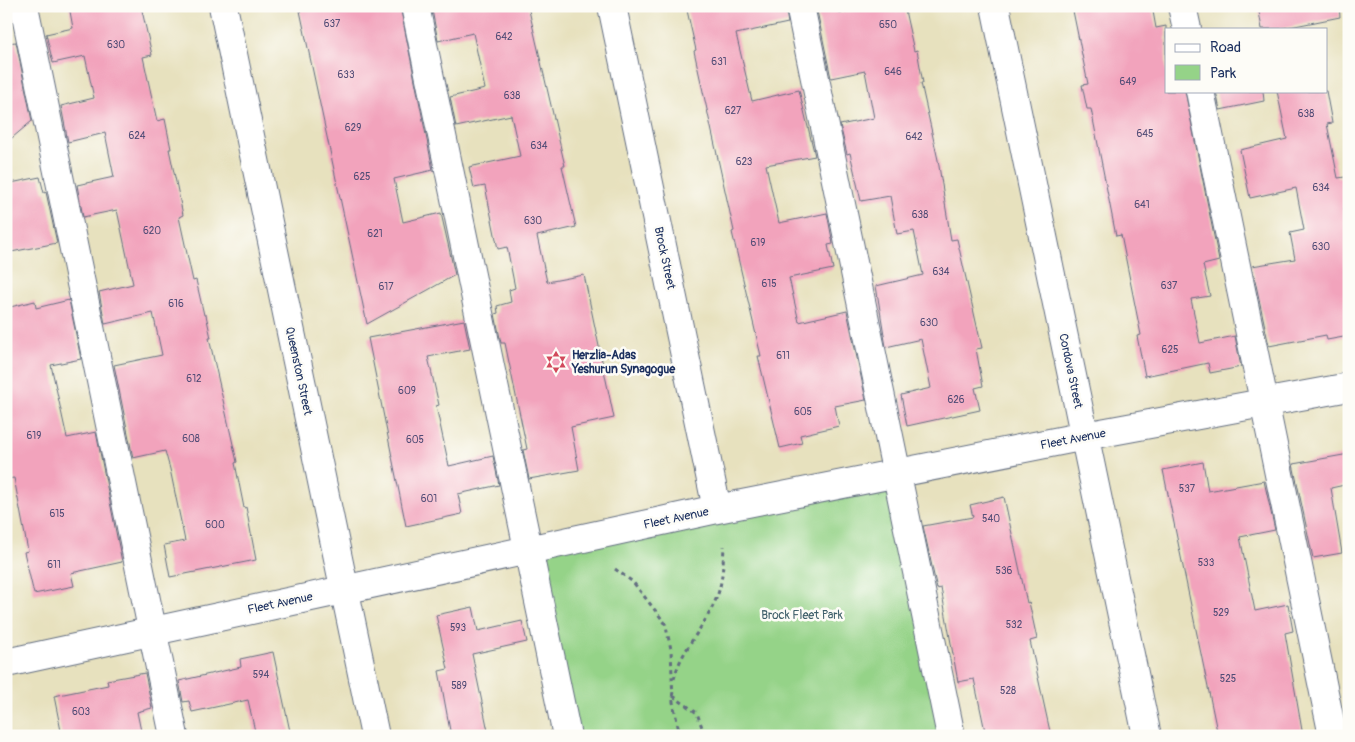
<svg xmlns="http://www.w3.org/2000/svg" width="1355" height="742" font-family="Pangolin,sans-serif">
	<style>
		.green { fill: #95d388; stroke: #588173 }
		.building { fill: #f2a3bc }
		.lines { fill: none; stroke-linecap: round; stroke-linejoin: round }
		.minor-casing { stroke: #626d80; stroke-width: 30 }
		.path { stroke: #626d80; stroke-width: 3; stroke-dasharray: 4 4; stroke-linecap: butt }
		.minor { stroke: #fff; stroke-width: 28 }
		.labels { text-anchor: middle; stroke-width: 5; stroke-linejoin: round; paint-order: stroke }
		.number-label { font-size: 10px; fill: #514c76 }
		.street-label { font-size: 12px; fill: #1b2f5e; stroke: #fdfcf7 }
		.poi-label { font-size: 12px; font-weight: bold; fill: #1b2f5e; stroke: #fdfcf7; text-anchor: start }
		.park-label { font-size: 12px; fill: #40606b; stroke: #fdfcf7 }
	</style>
	<rect width="100%" height="100%" fill="#fdfcf7"/>
	<filter id="ink" filterUnits="userSpaceOnUse"><feTurbulence type="fractalNoise" baseFrequency=".02" numOctaves="2"/><feDisplacementMap in="SourceGraphic" scale="10" xChannelSelector="R" yChannelSelector="G"/><feConvolveMatrix kernelMatrix="1 2 1 2 8 2 1 2 1" color-interpolation-filters="sRGB"/></filter>
	<filter id="wash" filterUnits="userSpaceOnUse"><feTurbulence type="fractalNoise" baseFrequency=".0096" numOctaves="4" result="noise"/><feDisplacementMap in="SourceGraphic" scale="20" xChannelSelector="R" yChannelSelector="G"/><feGaussianBlur stdDeviation="1.12" result="paint"/><feColorMatrix in="noise" values="0 0 0 0 0 0 0 0 0 0 0 0 0 0 0 0 0 1.4 0 .05"/><feComposite in="paint" operator="in"/></filter>
	<g filter="url(#wash)">
		<rect width="100%" height="100%" fill="#e7e1be"/>
		<!-- green -->
		<path class="green" d="M 896,473 L 951,736 L 567,736 L 528,549 Z"/>
		<g id="blocks">
			<!-- building -->
			<path class="building" d="M 69,6 L 141,6 L 152,55 L 143,57 L 157,121 L 165,119 L 171,149 L 169,149 L 183,215 L 179,217 L 193,281 L 196,280 L 204,315 L 206,315 L 211,338 L 209,338 L 237,462 L 235,463 L 244,508 L 246,507 L 256,560 L 170,577 L 164,545 L 185,541 L 170,469 L 165,451 L 133,458 L 114,365 L 162,355 L 153,313 L 105,324 L 99,292 L 133,284 L 117,210 L 83,217 L 77,185 L 114,177 L 105,133 L 68,142 L 61,106 L 94,98 L 85,56 L 53,63 L 46,34 L 73,28 Z
				M 299,6 L 400,6 L 433,170 L 394,179 L 403,222 L 441,213 L 455,275 L 367,324 Z
				M 446,6 L 528,6 L 565,166 L 562,166 L 576,227 L 537,236 L 547,282 L 584,275 L 614,418 L 571,427 L 579,470 L 529,479 L 523,450 L 527,449 L 505,343 L 501,343 L 495,314 L 498,313 L 497,306 L 511,302 L 509,290 L 515,288 L 507,247 L 498,249 L 485,186 L 474,188 L 469,167 L 520,156 L 511,115 L 456,127 L 450,97 L 485,89 L 473,33 L 438,41 L 432,10 Z
				M 686,6 L 785,6 L 788,23 L 736,34 L 752,101 L 799,90 L 815,156 L 766,165 L 779,223 L 827,213 L 833,244 L 828,245 L 833,269 L 789,278 L 799,322 L 847,311 L 866,400 L 835,406 L 839,426 L 800,435 L 802,443 L 780,448 L 758,356 L 761,356 L 732,232 L 734,231 L 694,51 L 696,50 Z
				M 816,6 L 839,6 L 840,13 L 871,6 L 904,6 L 914,51 L 917,50 L 923,83 L 921,83 L 938,160 L 951,240 L 957,239 L 982,348 L 976,349 L 983,386 L 975,388 L 980,410 L 907,426 L 901,395 L 931,388 L 921,339 L 886,347 L 876,286 L 923,275 L 914,231 L 897,234 L 890,196 L 861,201 L 850,153 L 847,154 L 840,125 L 874,118 L 865,71 L 831,78 Z
				M 1072,6 L 1152,6 L 1156,28 L 1166,26 L 1166,91 L 1185,91 L 1219,261 L 1203,265 L 1210,296 L 1191,299 L 1200,343 L 1235,336 L 1241,367 L 1210,373 L 1208,363 L 1145,376 L 1137,336 L 1141,335 L 1121,235 L 1116,236 L 1091,109 L 1087,109 L 1082,85 L 1088,84 Z
				M 1258,6 L 1339,6 L 1340,17 L 1280,29 L 1262,29 Z
				M 16,42 L 32,121 L 6,143 L 6,43 Z
				M 1216,91 L 1263,91 L 1264,101 L 1220,110 Z
				M 1277,91 L 1326,91 L 1332,123 L 1327,124 L 1338,178 L 1345,177 L 1349,195 L 1349,207 L 1344,208 L 1349,232 L 1349,336 L 1327,340 L 1326,335 L 1269,346 L 1252,266 L 1295,259 L 1290,233 L 1304,230 L 1296,188 L 1250,198 L 1240,150 L 1287,139 Z
				M 40,177 L 44,193 L 46,192 L 57,243 L 6,253 L 6,184 Z
				M 69,300 L 81,359 L 51,365 L 67,438 L 96,432 L 122,562 L 71,573 L 74,586 L 34,594 L 24,552 L 28,551 L 14,478 L 6,479 L 6,308 L 35,301 L 36,308 Z
				M 464,320 L 470,349 L 428,357 L 439,405 L 436,406 L 449,466 L 493,456 L 499,485 L 458,494 L 462,514 L 406,526 L 368,338 Z
				M 1349,454 L 1349,484 L 1331,488 L 1342,553 L 1313,558 L 1293,464 Z
				M 1203,462 L 1208,491 L 1264,481 L 1275,530 L 1240,537 L 1255,611 L 1288,604 L 1293,631 L 1285,633 L 1303,736 L 1218,736 L 1163,470 Z
				M 1004,497 L 1027,603 L 1029,602 L 1037,639 L 1030,641 L 1051,736 L 986,736 L 974,679 L 958,682 L 941,588 L 937,589 L 923,526 L 973,517 L 970,505 Z
				M 473,607 L 478,631 L 522,621 L 527,642 L 472,654 L 489,736 L 451,736 L 439,671 L 448,669 L 436,615 Z
				M 273,652 L 291,736 L 256,736 L 248,700 L 192,712 L 189,701 L 183,702 L 179,681 L 241,667 L 240,659 Z
				M 145,673 L 152,708 L 137,712 L 142,736 L 62,736 L 54,696 L 108,685 L 107,680 Z"/>
		</g>
	</g>
	<g filter="url(#ink)">
		<use href="#blocks" fill-opacity="0" stroke="#626d80" stroke-width="1"/>
		<g class="lines">
			<!-- minor casing -->
			<g class="minor-casing">
				<path id="minor" d="M 24,6 L 174,736
					M 223,6 L 375,736
					M 415,6 L 567,736
					M 612,6 L 717,509
					M 800,6 L 951,736
					M 995,6 L 1147,736
					M 1182,6 L 1187,29
					M 1200,91 L 1333,736
					M 6,663 L 717,509 L 1085,436 L 1349,387"/>
			</g>
			<!-- path -->
			<path class="path" d="M 615,569 L 633,582 L 665,623 L 671,649 L 673,702 L 680,736
				M 674,679 C 681,649 705,627 716,599 C 723,583 723,563 724,546
				M 673,696 L 697,713 L 705,736"/>
			<!-- minor -->
			<use href="#minor" class="minor"/>
		</g>
	</g>
	<!-- icons -->
	<defs>
		<g id="synagogue-bare" transform="scale(1.725)"><path d="M0-6.5L5.6 3.2H-5.6ZM0 6.5L5.6-3.2H-5.6Z" fill="#d1495b" stroke="#fdfcf7" stroke-width="2.5" paint-order="stroke"/></g>
	</defs>
	<g fill-rule="evenodd">
		<use href="#synagogue-bare" x="556" y="362"/>
	</g>
	<g class="labels">
		<!-- number labels -->
		<g class="number-label">
			<text x="332" y="27">637</text>
			<text x="888" y="28">650</text>
			<text x="504" y="40">642</text>
			<text x="116" y="48">630</text>
			<text x="719" y="65">631</text>
			<text x="893" y="75">646</text>
			<text x="346" y="78">633</text>
			<text x="1128" y="85">649</text>
			<text x="512" y="99">638</text>
			<text x="733" y="114">627</text>
			<text x="1306" y="117">638</text>
			<text x="353" y="131">629</text>
			<text x="1145" y="137">645</text>
			<text x="137" y="139">624</text>
			<text x="914" y="140">642</text>
			<text x="539" y="149">634</text>
			<text x="744" y="165">623</text>
			<text x="362" y="180">625</text>
			<text x="1321" y="191">634</text>
			<text x="1142" y="208">641</text>
			<text x="920" y="218">638</text>
			<text x="533" y="224">630</text>
			<text x="152" y="234">620</text>
			<text x="375" y="237">621</text>
			<text x="758" y="246">619</text>
			<text x="1321" y="250">630</text>
			<text x="941" y="275">634</text>
			<text x="769" y="287">615</text>
			<text x="1169" y="289">637</text>
			<text x="386" y="290">617</text>
			<text x="176" y="307">616</text>
			<text x="929" y="326">630</text>
			<text x="1170" y="353">625</text>
			<text x="783" y="359">611</text>
			<text x="194" y="382">612</text>
			<text x="407" y="394">609</text>
			<text x="956" y="403">626</text>
			<text x="803" y="415">605</text>
			<text x="34" y="439">619</text>
			<text x="191" y="442">608</text>
			<text x="415" y="443">605</text>
			<text x="1187" y="492">537</text>
			<text x="429" y="502">601</text>
			<text x="57" y="517">615</text>
			<text x="991" y="522">540</text>
			<text x="215" y="528">600</text>
			<text x="1206" y="566">533</text>
			<text x="54" y="568">611</text>
			<text x="1004" y="574">536</text>
			<text x="1221" y="616">529</text>
			<text x="1014" y="628">532</text>
			<text x="458" y="631">593</text>
			<text x="261" y="678">594</text>
			<text x="1228" y="682">525</text>
			<text x="459" y="689">589</text>
			<text x="1008" y="694">528</text>
			<text x="81" y="715">603</text>
		</g>
		<!-- street labels -->
		<g class="street-label">
			<text transform="translate(665 258) rotate(78)" y="4">Brock Street</text>
			<text transform="translate(299 371) rotate(78)" y="4">Queenston Street</text>
			<text transform="translate(1071 371) rotate(78)" y="4">Cordova Street</text>
			<text transform="translate(1073 439) rotate(-11)" y="4">Fleet Avenue</text>
			<text transform="translate(676 518) rotate(-12)" y="4">Fleet Avenue</text>
			<text transform="translate(280 603) rotate(-12)" y="4">Fleet Avenue</text>
		</g>
		<!-- poi labels -->
		<g class="poi-label">
			<text x="572" y="359">Herzlia-Adas<tspan x="572" dy="14">Yeshurun Synagogue</tspan></text>
		</g>
		<!-- park labels -->
		<g class="park-label">
			<text x="802" y="619">Brock Fleet Park</text>
		</g>
	</g>
	<!-- margin -->
	<rect width="1355" height="742" fill="none" stroke="#fdfcf7" stroke-width="25"/>
	<!-- legend -->
	<rect x="1165" y="28" width="162" height="65" fill="#fdfcf7" stroke="#a3aaba"/>
	<rect x="1175" y="44" width="25" height="8" fill="#ffffff" stroke="#a3aaba"/>
	<text x="1210" y="52" font-size="15" fill="#1b2f5e">Road</text>
	<rect x="1175" y="65" width="25" height="15" fill="#95d388" stroke="#a3aaba"/>
	<text x="1210" y="78" font-size="15" fill="#1b2f5e">Park</text>
</svg>
